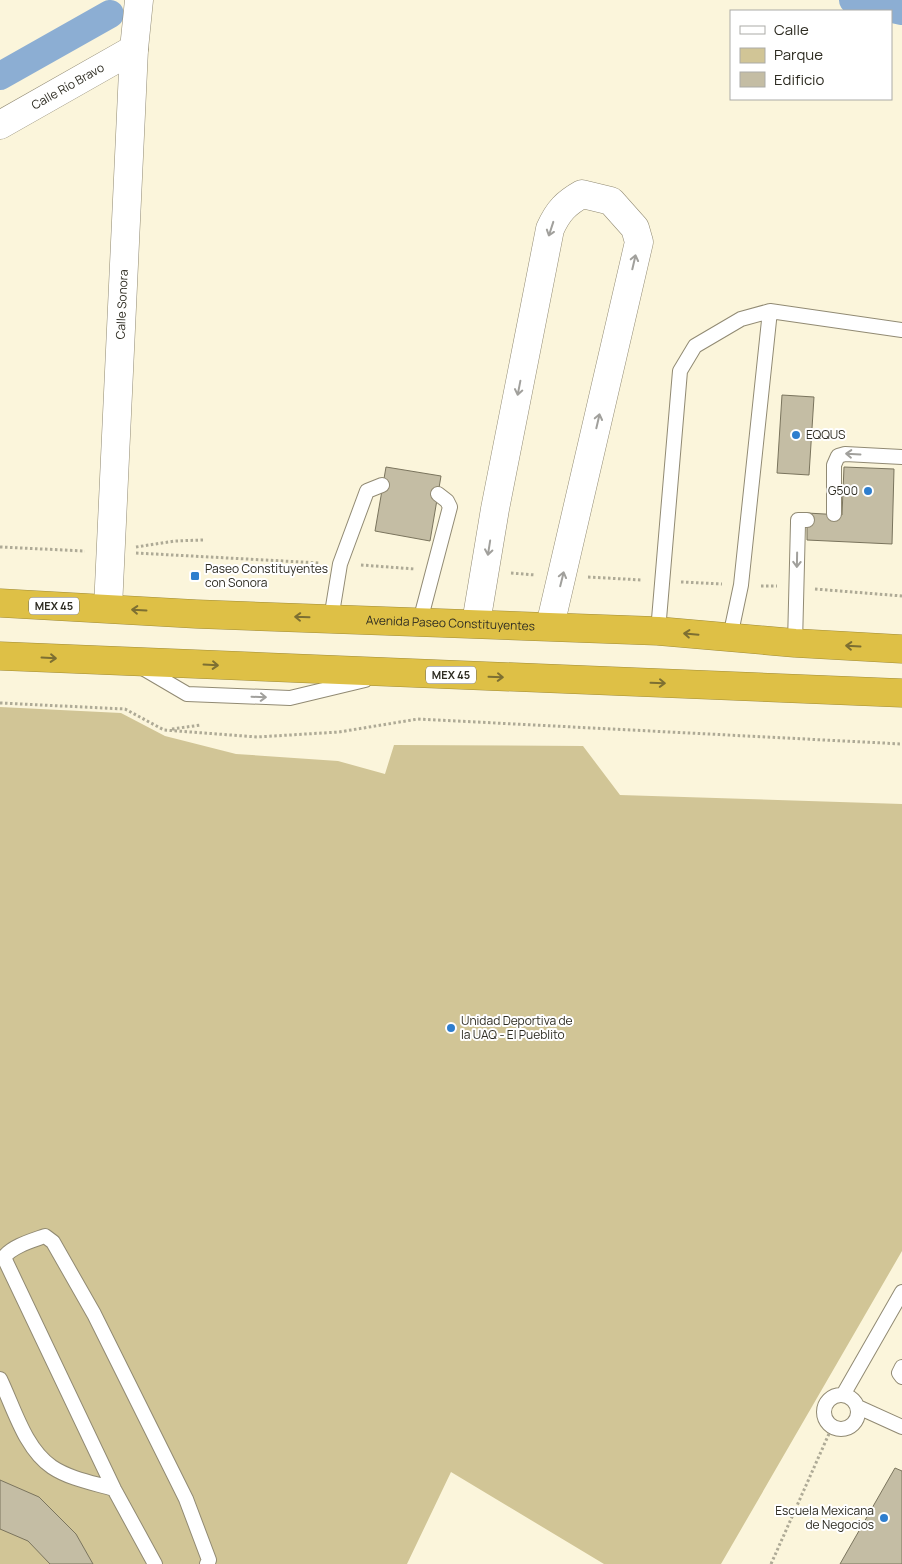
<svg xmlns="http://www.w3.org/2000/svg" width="902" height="1564" font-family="Manrope,sans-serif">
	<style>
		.green { fill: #d1c596 }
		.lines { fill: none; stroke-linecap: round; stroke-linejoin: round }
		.canal { stroke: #8caed3; stroke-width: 28 }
		.building { fill: #c4bda4; stroke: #7a745d }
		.lane-casing { stroke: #918a73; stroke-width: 16 }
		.street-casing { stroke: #918a73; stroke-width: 29 }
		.highway-casing { stroke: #a08c39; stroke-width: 29 }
		.path { stroke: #aeaa96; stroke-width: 3; stroke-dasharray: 2.5 2.5; stroke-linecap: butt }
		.lane { stroke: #fff; stroke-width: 14 }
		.street { stroke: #fff; stroke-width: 28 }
		.highway { stroke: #dec046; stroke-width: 28 }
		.oneway { stroke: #a1a09c }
		.oneway2 { stroke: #7d6f32 }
		.poi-dot { fill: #2e7ece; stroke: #fff; stroke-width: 2 }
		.labels { text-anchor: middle; stroke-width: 4; stroke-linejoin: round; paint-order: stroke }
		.shield { fill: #fff; stroke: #6d6b64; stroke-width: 1 }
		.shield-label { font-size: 11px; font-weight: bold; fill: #2e2c22 }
		.street-label { font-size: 12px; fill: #2e2c22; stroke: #fff }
		.poi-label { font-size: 12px; fill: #2e2c22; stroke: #fff; text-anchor: start }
	</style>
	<rect width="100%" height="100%" fill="#fbf5db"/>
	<!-- green -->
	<path class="green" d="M 0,707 L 121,713 L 165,736 L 236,754 L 338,761 L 385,774 L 394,745 L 583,746 L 620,795 L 902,804 L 902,1251 L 721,1564 L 604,1564 L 451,1472 L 407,1564 L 0,1564 Z"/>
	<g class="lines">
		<!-- canal -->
		<path class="canal" d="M 853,0 L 902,11
			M 0,76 L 110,14"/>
	</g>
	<!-- building -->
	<path class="building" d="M 782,395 L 814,397 L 809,475 L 777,473 Z
		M 386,467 L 441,476 L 430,541 L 375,531 Z
		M 844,467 L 894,469 L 892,544 L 807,540 L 807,513 L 842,515 Z
		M 895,1468 L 902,1471 L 902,1564 L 840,1564 Z
		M 0,1480 L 39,1497 L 76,1534 L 93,1564 L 50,1564 L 28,1541 L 0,1529 Z"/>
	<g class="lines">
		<!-- lane casing -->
		<g class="lane-casing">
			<path id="lane" d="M 834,514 L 834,465 L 838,456 L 845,454 L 902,457
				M 331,619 L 340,564 L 367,491 L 382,485
				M 420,621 L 450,507 L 447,501 L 438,494
				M 658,631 L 680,371 L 695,346 L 741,319 L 770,311 L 902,330
				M 730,637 L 741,585 L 770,311
				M 795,643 L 798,523 L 798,520 L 807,520
				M 141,667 L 187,694 L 290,698 L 365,680
				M 902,1367 L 899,1373 L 902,1377
				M 0,1379 C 14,1408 25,1449 52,1467 C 70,1479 94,1483 114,1489
				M 843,1395 L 902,1292
				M824 1412a17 17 0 1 1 34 0a17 17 0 1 1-34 0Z
				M 858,1407 L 902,1427
				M 155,1564 L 114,1489 L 7,1264 L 4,1257 C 13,1246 31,1241 45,1236 L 53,1242 L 94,1314 L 186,1499 L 209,1560 L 207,1564"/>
		</g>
		<!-- street casing -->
		<g class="street-casing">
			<g id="street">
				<path id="s1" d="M 0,125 L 134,49"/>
				<path id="s2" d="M 108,608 L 134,49 L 139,0"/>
				<path d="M 476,623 L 495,509 L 550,229 C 558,211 566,203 582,194 L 611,201 L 635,228 L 639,242 L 550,626"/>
			</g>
		</g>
		<!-- highway casing -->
		<g class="highway-casing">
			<g id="highway">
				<path id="s3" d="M 0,603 L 196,614 L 658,631 L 795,643 L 902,649"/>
				<path d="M 0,656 L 902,693"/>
			</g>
		</g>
		<!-- path -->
		<path class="path" d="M 0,547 L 85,551
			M 136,547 L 175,541 L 203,540
			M 136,553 L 320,563
			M 361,565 L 415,569
			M 511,573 L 535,575
			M 588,577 L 642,580
			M 681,582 L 722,584
			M 761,586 L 777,586
			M 815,589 L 902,596
			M 0,703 L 125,709 L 164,730 L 257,737 L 339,732 L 418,719 L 902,744
			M 172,729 L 201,725
			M 771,1564 L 832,1427"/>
		<!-- lane -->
		<use href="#lane" class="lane"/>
		<!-- street -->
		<use href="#street" class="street"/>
		<!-- highway -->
		<use href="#highway" class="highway"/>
	</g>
	<!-- one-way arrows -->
	<defs><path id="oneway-shaft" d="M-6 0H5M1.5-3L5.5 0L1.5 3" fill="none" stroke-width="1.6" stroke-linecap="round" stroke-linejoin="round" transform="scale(1.25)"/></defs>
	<g class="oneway">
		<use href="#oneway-shaft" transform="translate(551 229) rotate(108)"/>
		<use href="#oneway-shaft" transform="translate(634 262) rotate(-77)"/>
		<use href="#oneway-shaft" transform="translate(519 388) rotate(101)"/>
		<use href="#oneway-shaft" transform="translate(598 421) rotate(-77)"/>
		<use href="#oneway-shaft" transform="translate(853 454) rotate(-177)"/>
		<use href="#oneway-shaft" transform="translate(489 548) rotate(99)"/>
		<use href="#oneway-shaft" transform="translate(797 560) rotate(91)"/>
		<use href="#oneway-shaft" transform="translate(562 579) rotate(-76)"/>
		<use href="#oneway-shaft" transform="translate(259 697) rotate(2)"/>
	</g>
	<g class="oneway2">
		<use href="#oneway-shaft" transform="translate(139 610) rotate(-177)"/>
		<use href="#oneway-shaft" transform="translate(302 617) rotate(-178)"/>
		<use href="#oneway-shaft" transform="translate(691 634) rotate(-175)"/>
		<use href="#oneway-shaft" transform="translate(853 646) rotate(-177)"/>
		<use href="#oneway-shaft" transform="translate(49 658) rotate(3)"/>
		<use href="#oneway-shaft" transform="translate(211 665) rotate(3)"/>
		<use href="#oneway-shaft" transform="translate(496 677) rotate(2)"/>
		<use href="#oneway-shaft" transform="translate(658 683) rotate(2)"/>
	</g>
	<!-- markers -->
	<g class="poi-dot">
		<circle cx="796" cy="435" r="5"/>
		<circle cx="868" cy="491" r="5"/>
		<rect x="190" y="571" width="10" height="10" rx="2.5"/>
		<circle cx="451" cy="1028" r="5"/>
		<circle cx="884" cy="1518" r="5"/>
	</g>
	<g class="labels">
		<!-- shield labels -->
		<g class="shield">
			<rect x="29" y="597.5" width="50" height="17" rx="4"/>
			<rect x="426" y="666.5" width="50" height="17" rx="4"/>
		</g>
		<g class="shield-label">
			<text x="54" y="610">MEX 45</text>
			<text x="451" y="679">MEX 45</text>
		</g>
		<!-- street labels -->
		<g class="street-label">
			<text dy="4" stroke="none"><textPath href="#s1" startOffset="78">Calle Río Bravo</textPath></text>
			<text dy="4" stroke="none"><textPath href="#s2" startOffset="304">Calle Sonora</textPath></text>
			<text dy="4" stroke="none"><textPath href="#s3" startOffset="451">Avenida Paseo Constituyentes</textPath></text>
		</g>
		<!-- poi labels -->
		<g class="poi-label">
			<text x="806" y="439">EQQUS</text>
			<text x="858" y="495" text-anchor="end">G500</text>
			<text x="205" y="573">Paseo Constituyentes<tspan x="205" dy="14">con Sonora</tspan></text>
			<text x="461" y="1025">Unidad Deportiva de<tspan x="461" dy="14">la UAQ - El Pueblito</tspan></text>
			<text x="874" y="1515" text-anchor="end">Escuela Mexicana<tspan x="874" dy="14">de Negocios</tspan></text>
		</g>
	</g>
	<!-- legend -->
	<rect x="730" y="10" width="162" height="90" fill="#ffffff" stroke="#ababa7"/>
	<rect x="740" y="26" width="25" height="8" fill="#ffffff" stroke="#ababa7"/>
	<text x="774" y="35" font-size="15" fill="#2e2c22">Calle</text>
	<rect x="740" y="48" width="25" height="15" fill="#d1c596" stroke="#ababa7"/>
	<text x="774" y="60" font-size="15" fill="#2e2c22">Parque</text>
	<rect x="740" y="72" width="25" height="15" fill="#c4bda4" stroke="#ababa7"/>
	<text x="774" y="85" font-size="15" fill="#2e2c22">Edificio</text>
</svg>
